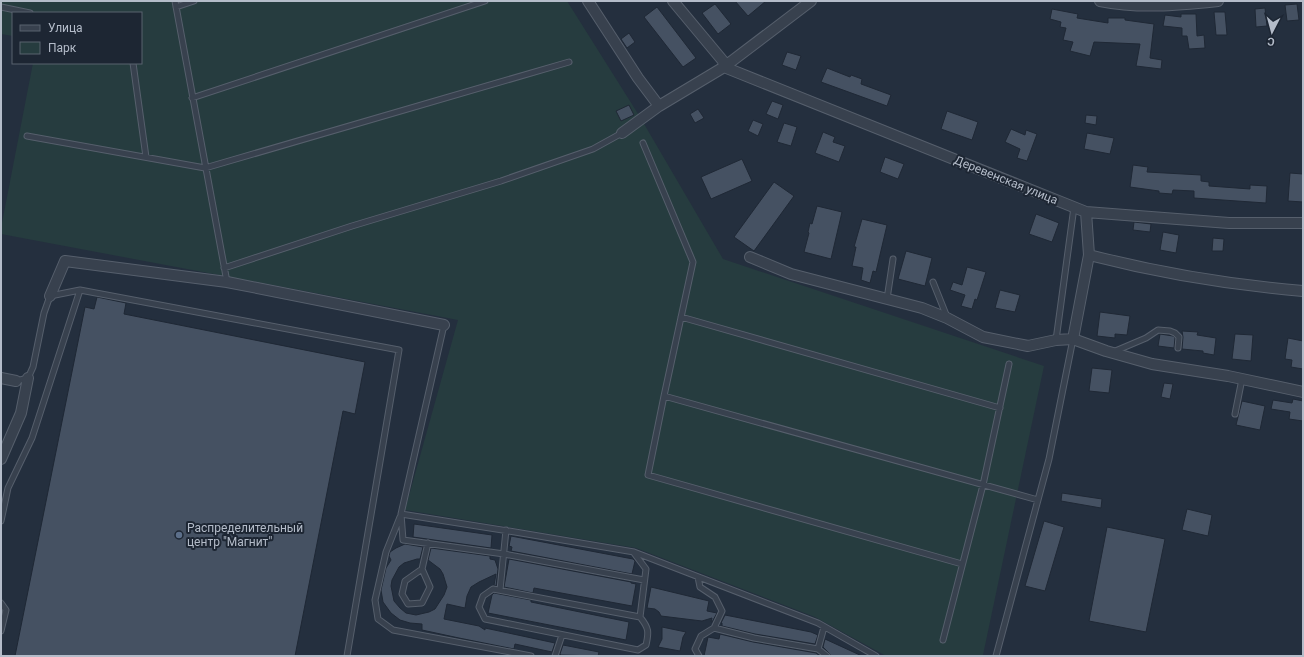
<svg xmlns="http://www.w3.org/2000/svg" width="1304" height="657" font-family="Roboto,sans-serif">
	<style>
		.green { fill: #263c3f }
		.building { fill: #455162; stroke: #1f2835 }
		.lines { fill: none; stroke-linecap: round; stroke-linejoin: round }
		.service-casing { stroke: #565f6c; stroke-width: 7 }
		.minor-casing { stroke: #565f6c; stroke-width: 12 }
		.service { stroke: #38414e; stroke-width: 5 }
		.minor { stroke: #38414e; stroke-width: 10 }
		.service-dot { fill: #5c6f8a; stroke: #1d2633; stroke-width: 1.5 }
		.labels { text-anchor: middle; stroke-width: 4; stroke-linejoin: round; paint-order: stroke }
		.street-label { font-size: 12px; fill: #b4bcc9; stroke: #1d2633 }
		.poi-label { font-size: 12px; fill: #b4bcc9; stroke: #1d2633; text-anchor: start }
	</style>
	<rect width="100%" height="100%" fill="#242f3e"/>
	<!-- green -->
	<path class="green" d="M 1,1 L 567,1 L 640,117 L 723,259 L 1044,366 L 983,655 L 982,656 L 886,656 L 815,617 L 636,548 L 405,510 L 458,320 L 1,234 L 1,228 L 33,63 L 141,63 L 141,13 L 13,13 L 13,36 L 1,34 Z"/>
	<!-- building -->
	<path class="building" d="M 735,1 L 766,1 L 748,16 Z
		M 715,4 L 731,24 L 718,34 L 702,13 Z
		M 1297,4 L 1299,20 L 1287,21 L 1285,5 Z
		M 657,7 L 696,58 L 683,67 L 644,17 Z
		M 1265,8 L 1267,26 L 1256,27 L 1255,9 Z
		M 1052,9 L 1078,14 L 1077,18 L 1108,23 L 1108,18 L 1125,18 L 1125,20 L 1154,24 L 1150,58 L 1162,60 L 1161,69 L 1136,66 L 1140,44 L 1094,42 L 1090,56 L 1070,51 L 1073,42 L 1063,40 L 1066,28 L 1060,27 L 1061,22 L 1050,19 Z
		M 1214,12 L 1225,12 L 1227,35 L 1216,35 Z
		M 1181,14 L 1196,14 L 1197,36 L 1204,35 L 1205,48 L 1189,49 L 1187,36 L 1182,36 L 1182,28 L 1163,26 L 1165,15 L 1181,17 Z
		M 629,33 L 635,42 L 627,48 L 621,39 Z
		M 787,52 L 801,56 L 796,70 L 782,65 Z
		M 827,68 L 850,77 L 851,75 L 862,79 L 861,84 L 891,95 L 887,106 L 821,82 Z
		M 772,101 L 783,105 L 778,119 L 766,114 Z
		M 629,105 L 634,115 L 621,121 L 616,111 Z
		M 698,109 L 704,118 L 695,123 L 690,114 Z
		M 947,111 L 978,122 L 972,140 L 941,129 Z
		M 1086,115 L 1097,116 L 1096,125 L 1085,123 Z
		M 753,120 L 763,124 L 758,136 L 748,131 Z
		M 784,123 L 797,127 L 791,146 L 777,142 Z
		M 1011,129 L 1025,135 L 1026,130 L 1037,134 L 1027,161 L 1017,158 L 1020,149 L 1005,142 Z
		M 823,132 L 835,137 L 833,142 L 845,146 L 839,162 L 815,153 Z
		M 1087,133 L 1114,138 L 1110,154 L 1084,149 Z
		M 885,157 L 904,164 L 898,179 L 880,172 Z
		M 742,159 L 752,181 L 711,199 L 701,177 Z
		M 1133,165 L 1148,167 L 1147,172 L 1201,175 L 1201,181 L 1209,182 L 1209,186 L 1250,189 L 1250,185 L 1267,186 L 1266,203 L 1194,198 L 1194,191 L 1173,190 L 1172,194 L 1159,193 L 1159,191 L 1130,187 Z
		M 1290,173 L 1303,174 L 1303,202 L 1288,201 Z
		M 774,182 L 794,196 L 754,251 L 734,237 Z
		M 817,206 L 842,212 L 831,259 L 804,252 L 809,233 L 808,232 L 810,223 L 812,224 Z
		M 1036,214 L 1059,223 L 1052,242 L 1029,234 Z
		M 862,219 L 887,225 L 876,272 L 873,271 L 870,283 L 861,280 L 863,268 L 852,266 L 856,247 L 854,247 Z
		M 1134,222 L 1151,224 L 1150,232 L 1133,230 Z
		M 1163,232 L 1179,235 L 1176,253 L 1160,250 Z
		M 1213,238 L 1224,239 L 1223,251 L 1212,251 Z
		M 906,251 L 932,258 L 925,286 L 898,279 Z
		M 967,267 L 986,272 L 977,300 L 975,299 L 972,309 L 961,306 L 965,295 L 950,290 L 953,282 L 962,285 Z
		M 1000,290 L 1020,295 L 1015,312 L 995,308 Z
		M 97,297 L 126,303 L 124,314 L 365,362 L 355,414 L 343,411 L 295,656 L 15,656 L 85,307 L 94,309 Z
		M 1100,312 L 1130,316 L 1127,335 L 1115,334 L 1115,338 L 1097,336 Z
		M 1182,331 L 1198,332 L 1197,335 L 1216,338 L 1214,355 L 1203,353 L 1203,351 L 1182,349 L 1183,337 Z
		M 1160,334 L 1173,336 L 1175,338 L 1174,348 L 1158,346 Z
		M 1235,334 L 1253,335 L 1251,361 L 1232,359 Z
		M 1288,338 L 1303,341 L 1303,369 L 1291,367 L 1292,360 L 1285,359 Z
		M 1092,368 L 1112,370 L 1109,393 L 1089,391 Z
		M 1164,383 L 1173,384 L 1170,399 L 1161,397 Z
		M 1293,399 L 1303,401 L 1303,421 L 1289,419 L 1290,412 L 1271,409 L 1273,400 L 1292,403 Z
		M 1242,401 L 1265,406 L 1260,430 L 1236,425 Z
		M 1062,493 L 1102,499 L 1101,508 L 1061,501 Z
		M 1187,509 L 1212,515 L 1208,536 L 1182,530 Z
		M 1044,521 L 1064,527 L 1045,591 L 1025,586 Z
		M 414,524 L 492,535 L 491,548 L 413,537 Z
		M 1107,527 L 1165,539 L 1146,632 L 1089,621 Z
		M 511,536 L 633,559 L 635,561 L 632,574 L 511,551 L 512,547 L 509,546 Z
		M 405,544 L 423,547 L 420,559 L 417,559 L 404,563 L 399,567 L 392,580 L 391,586 L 394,601 L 400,608 L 406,613 L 416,615 L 429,612 L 435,609 L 444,595 L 447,587 L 443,574 L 440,569 L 428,560 L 431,548 L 490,556 L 490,559 L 495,560 L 498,569 L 496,586 L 494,585 L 496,574 L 479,582 L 471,587 L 467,596 L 465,608 L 447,604 L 444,619 L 479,626 L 485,630 L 485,628 L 555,643 L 552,652 L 515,644 L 514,649 L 459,638 L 422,630 L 422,624 L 410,623 L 400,620 L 391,613 L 383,602 L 381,590 L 386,568 L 391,560 L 389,556 L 390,552 L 396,548 Z
		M 509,559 L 631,582 L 631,583 L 636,584 L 632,606 L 534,588 L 533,593 L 504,587 Z
		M 651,587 L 709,601 L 707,611 L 717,613 L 712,622 L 711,622 L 712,618 L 702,621 L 661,616 L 659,612 L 655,609 L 647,608 Z
		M 494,593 L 531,600 L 531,602 L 629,622 L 626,640 L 488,613 L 492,595 Z
		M 725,615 L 811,632 L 818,635 L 815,644 L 755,634 L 722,626 L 722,623 L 721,623 Z
		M 662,627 L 686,632 L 683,637 L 680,651 L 658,647 L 662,639 Z
		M 720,634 L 753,642 L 816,653 L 820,656 L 704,656 L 708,637 L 719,639 Z
		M 825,639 L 862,656 L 831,656 L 829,653 L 823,647 Z
		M 563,645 L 599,652 L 598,656 L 561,655 L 560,654 Z"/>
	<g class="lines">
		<!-- service casing -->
		<g class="service-casing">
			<path id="service" d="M 175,1 L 227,282
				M 1,7 L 30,13
				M 176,7 L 194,1
				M 133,63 L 146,157
				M 192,98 L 485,1
				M 27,136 L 205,168 L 569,62
				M 643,143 L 693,262 L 664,396 L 1038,500
				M 224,268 L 352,226 L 501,181 L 593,149 L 622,133
				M 933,282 L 947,317
				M 887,299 L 893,259
				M 681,317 L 1000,408
				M 444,325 L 401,514 L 515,532 L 634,552 L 818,623 L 876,656
				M 1056,340 L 1074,207
				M 1113,352 L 1146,338 L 1158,330 L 1170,331 L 1175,333 L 1179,337 L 1178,348
				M 16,381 L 28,378 L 33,367 L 44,313 L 50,296 L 80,290 L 399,350 L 347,656
				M 664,396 L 648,475 L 962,564
				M 1235,414 L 1242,379
				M 401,514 L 403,540 L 504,554 L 644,580
				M 400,517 L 386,552 L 375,600 L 378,619 L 393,630 L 531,656
				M 1,521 L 8,488 L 32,438 L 80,290
				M 634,553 L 646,569 L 640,617 C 649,628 649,632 646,645 L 638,650 L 485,619 L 479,607 L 483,596 L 493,589 L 640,617
				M 422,569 L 405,581 L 402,594 L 408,604 L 422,603 L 430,587 L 422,569 L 428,543
				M 698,577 L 700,587 L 715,597 L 722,611 L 714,628
				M 500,590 L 506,530
				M 1,603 L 6,610 L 1,631
				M 943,640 L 983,485 L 1009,364
				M 818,649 L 824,627
				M 555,656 L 562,635
				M 699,656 L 695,649 L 701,636 L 714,628 L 754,638 L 818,649 L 827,656
				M 996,656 L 1049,459 L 1073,339"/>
		</g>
		<!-- minor casing -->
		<g class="minor-casing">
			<path id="minor" d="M 588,1 L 638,78 L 659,106
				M 673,1 L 723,61 L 724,67
				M 1100,1 C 1140,9 1178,5 1218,1
				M 724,67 L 1086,212 L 1229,223 L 1303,223
				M 622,133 L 659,106 L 724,67 L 811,1
				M 1089,255 C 1159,273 1231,285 1303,291
				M 750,257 L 791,274 L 922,308 L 947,318 L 983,337 L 1028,346 L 1056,340 L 1073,339 L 1106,351 L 1152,364 L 1228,376 L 1303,392
				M 50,296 L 65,261 L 227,282 L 444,325
				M 1073,339 L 1089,255 L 1086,212
				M 1,378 L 16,381
				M 1,459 L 21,413 L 28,378"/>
		</g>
		<!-- service -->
		<use href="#service" class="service"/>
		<!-- minor -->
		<use href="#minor" class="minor"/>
	</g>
	<!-- markers -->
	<circle class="service-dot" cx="179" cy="535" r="4"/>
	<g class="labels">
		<!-- street labels -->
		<g class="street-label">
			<text transform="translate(1006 180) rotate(22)" y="4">Деревенская улица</text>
		</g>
		<!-- poi labels -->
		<g class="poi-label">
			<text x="187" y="532">Распределительный<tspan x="187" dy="14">центр "Магнит"</tspan></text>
		</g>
	</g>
	<!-- border -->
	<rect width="1304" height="657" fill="none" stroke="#b4bcc9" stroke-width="4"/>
	<!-- legend -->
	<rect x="12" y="12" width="130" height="52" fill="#1d2633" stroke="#59626f"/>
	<rect x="20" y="25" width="20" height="6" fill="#38414e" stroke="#59626f"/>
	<text x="48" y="32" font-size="12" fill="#b4bcc9">Улица</text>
	<rect x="20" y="42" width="20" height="12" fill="#263c3f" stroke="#59626f"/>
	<text x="48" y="52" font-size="12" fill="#b4bcc9">Парк</text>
	<!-- north arrow -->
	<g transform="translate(1272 32) rotate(186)" stroke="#1d2633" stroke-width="3" paint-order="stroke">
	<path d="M0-3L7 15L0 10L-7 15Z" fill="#b4bcc9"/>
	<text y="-6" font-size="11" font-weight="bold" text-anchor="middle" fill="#b4bcc9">С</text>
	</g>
</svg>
